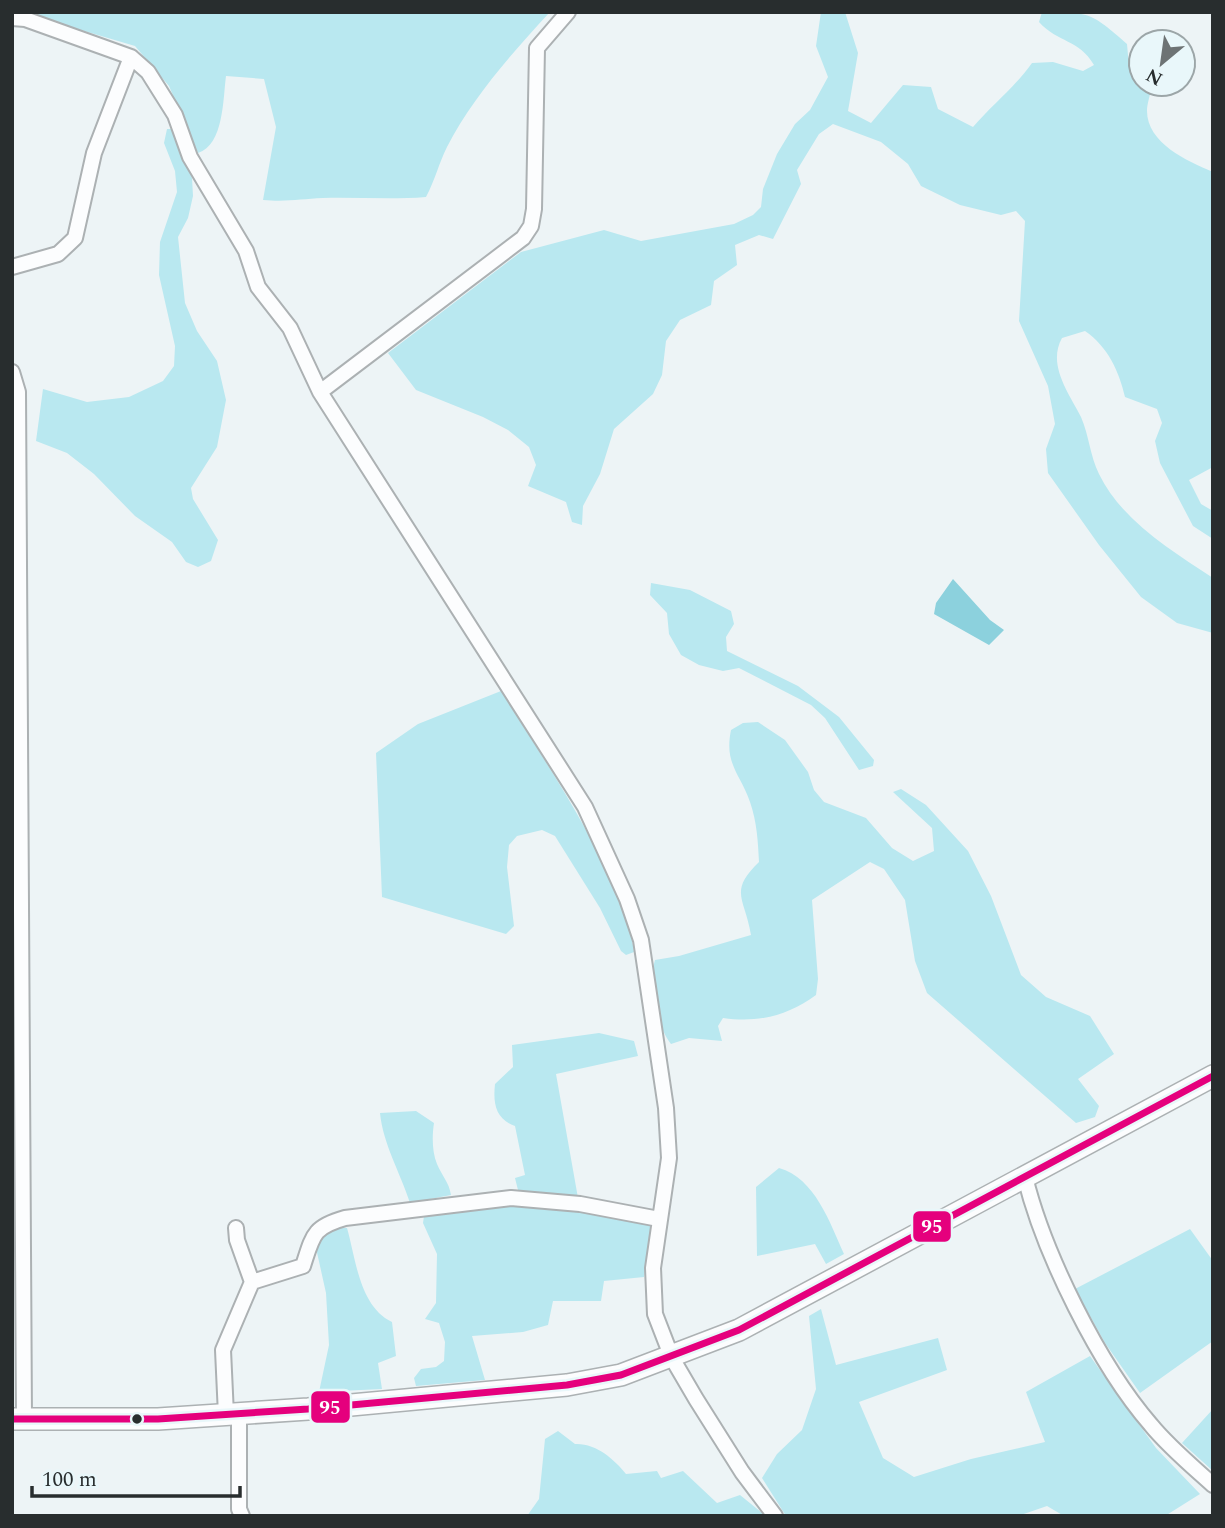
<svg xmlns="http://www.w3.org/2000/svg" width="1225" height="1528" font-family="Spectral,serif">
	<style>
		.green { fill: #b9e8f0 }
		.water { fill: #8cd1dd }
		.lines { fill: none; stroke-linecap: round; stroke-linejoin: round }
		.minor-casing { stroke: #acb1b3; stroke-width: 18 }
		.highway-casing { stroke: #acb1b3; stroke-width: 24 }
		.minor { stroke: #fcfdfe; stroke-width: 14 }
		.highway { stroke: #fcfdfe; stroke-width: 21 }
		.bus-1-casing { stroke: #e9f7fa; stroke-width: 12 }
		.bus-1 { stroke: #e5007d; stroke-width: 7 }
		.bus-dot { fill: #282d2e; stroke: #e9f7fa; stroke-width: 2.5 }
		.line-badge { stroke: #e9f7fa; stroke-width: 2.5 }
		.badge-label { font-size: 19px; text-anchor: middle; font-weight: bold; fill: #fff }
	</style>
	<rect width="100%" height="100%" fill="#edf4f6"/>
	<!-- green -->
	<path class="green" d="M 20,12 L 550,12 C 513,52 472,98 447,147 C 439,163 435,180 426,197 C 391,200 357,197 323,198 C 301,199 287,202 263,200 L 276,127 L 264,79 L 226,76 C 223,98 224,145 198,153 L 169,86 L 135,46 Z
		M 821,12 L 845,12 L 858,53 L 848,111 L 871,123 L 903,85 L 931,87 L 938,109 L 973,127 C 993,104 1014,88 1032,63 L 1053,62 L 1083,71 L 1094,65 C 1079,39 1058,43 1039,22 L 1042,12 C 1089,12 1091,12 1127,44 L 1129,66 L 1141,78 L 1141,84 L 1151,89 C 1150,96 1147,104 1147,111 C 1147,143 1187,161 1213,172 L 1213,467 L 1189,480 L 1201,504 L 1213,511 L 1213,539 L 1193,526 L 1160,463 L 1155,441 L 1162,423 L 1157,409 L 1125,397 C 1119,371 1108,347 1085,331 L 1062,338 C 1047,365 1069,393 1081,417 C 1089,435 1090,456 1099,474 C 1122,521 1171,550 1213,578 L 1213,633 L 1177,623 L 1141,597 L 1099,545 L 1048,473 L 1046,449 L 1055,424 L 1048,386 L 1019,321 L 1025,221 L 1016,211 L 1001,215 L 960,205 L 921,186 L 908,164 L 881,142 L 833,124 L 819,134 L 797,170 L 801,184 L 773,239 L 759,235 L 735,245 L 737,265 L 714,281 L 711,305 L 680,320 L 666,341 L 662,375 L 653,394 L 614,429 L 600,474 L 583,506 L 582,525 L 572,522 L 566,502 L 528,486 L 536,465 L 529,447 L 508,430 L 483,417 L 416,390 L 388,353 L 521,252 L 604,230 L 641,241 L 734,224 L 753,215 L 761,207 L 763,189 L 777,154 L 795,124 L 810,110 L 828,77 L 816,46 Z
		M 167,129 L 172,129 L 192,178 L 193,196 L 188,218 L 178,237 L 185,303 L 197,331 L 217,361 L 226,400 L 217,447 L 191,488 L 193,499 L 218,540 L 211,561 L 198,567 L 186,562 L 172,542 L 135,516 L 94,474 L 67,453 L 36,441 L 43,389 L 87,402 L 129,397 L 163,381 L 174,366 L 175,346 L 159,275 L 160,242 L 177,192 L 175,171 L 164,143 Z
		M 651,583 L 690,590 L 731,611 L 734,624 L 726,637 L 727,651 L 798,686 L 839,717 L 874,760 L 873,766 L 859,770 L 825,718 L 811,705 L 739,668 L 723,671 L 699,665 L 681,655 L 669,634 L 667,613 L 650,595 Z
		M 501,691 C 543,759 590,825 619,901 C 625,918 632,934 634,952 L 626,955 L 621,951 L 600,908 L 555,836 L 542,830 L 517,836 L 509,845 L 507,867 L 514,926 L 506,934 L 382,897 L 376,753 L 418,724 Z
		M 758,722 L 785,740 L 808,772 L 814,790 L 824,802 L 866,818 L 892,848 L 913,861 L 934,851 L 932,828 L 893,792 L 901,789 L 926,805 L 968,851 L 991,896 L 1021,975 L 1046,997 L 1090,1016 L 1114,1054 L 1078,1079 L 1099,1106 L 1095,1117 L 1076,1123 L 927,993 L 915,961 L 905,900 L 884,869 L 870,862 L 812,900 L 818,979 L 816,995 C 787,1016 758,1023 723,1018 L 718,1026 L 722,1041 L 689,1038 L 671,1044 C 656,1025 648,983 655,960 L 679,956 L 751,935 C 745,898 728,892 759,862 C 758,842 757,822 750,802 C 740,773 724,764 731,730 L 743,723 Z
		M 599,1033 L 634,1041 L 638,1056 L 556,1074 L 578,1198 L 519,1194 L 515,1178 L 525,1175 L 515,1126 C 495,1119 493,1103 495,1084 L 513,1067 L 512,1045 Z
		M 416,1111 L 434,1123 C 432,1136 432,1152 437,1164 C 442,1176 449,1182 451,1195 L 410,1203 C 400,1172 383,1144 380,1113 Z
		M 779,1168 C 815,1178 830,1223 844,1254 L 826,1264 L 815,1244 L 757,1256 L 756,1187 Z
		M 515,1204 L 592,1212 L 652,1224 L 644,1277 L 604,1281 L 601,1301 L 553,1301 L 548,1325 L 523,1332 L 472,1336 L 485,1380 L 416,1386 L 414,1378 L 421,1369 L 436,1367 L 444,1361 L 445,1342 L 439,1323 L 425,1319 L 436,1303 L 437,1254 L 423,1223 L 424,1216 L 447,1210 Z
		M 335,1228 L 347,1228 C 356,1259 359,1306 392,1322 L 396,1356 L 378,1363 L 382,1389 L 319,1392 L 329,1345 L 326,1293 L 316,1248 L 324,1235 Z
		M 1190,1229 L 1213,1261 L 1213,1341 L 1140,1393 L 1105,1343 L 1075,1289 Z
		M 821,1309 L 836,1365 L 938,1338 L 947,1370 L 859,1402 L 883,1458 L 914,1477 L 971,1459 L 1045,1442 L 1026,1392 L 1090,1356 L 1156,1448 L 1200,1494 L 1165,1516 L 1064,1516 L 1047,1506 L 1018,1516 L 786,1516 L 762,1478 L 777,1454 L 802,1430 L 816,1389 L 809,1316 Z
		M 1213,1409 L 1213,1471 L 1182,1443 Z
		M 558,1431 L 575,1444 C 596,1443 614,1459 626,1474 L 657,1471 L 661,1478 L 683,1471 L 717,1503 L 740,1495 L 766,1516 L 527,1516 L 539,1499 L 545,1439 Z"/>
	<!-- water -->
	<path class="water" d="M 953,579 L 990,620 L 1004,630 L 989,645 L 934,614 L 936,603 Z"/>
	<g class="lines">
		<!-- minor casing -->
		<g class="minor-casing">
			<path id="minor" d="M 12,18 L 25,19 L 131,57 L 148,72 L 175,115 L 190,157 L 246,251 L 258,287 L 290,328 L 320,392 L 585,807 L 627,899 L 641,940 L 666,1108 L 669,1158 L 653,1268 L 655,1314 L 672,1358 L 696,1399 L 742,1472 L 775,1516
				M 12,267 L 58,254 L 75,238 L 94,153 L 131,57
				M 12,372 L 18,392 L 24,1419
				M 320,392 L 523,238 L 531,226 L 534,209 L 537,48 L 568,12
				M 1025,1177 C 1044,1254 1099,1365 1151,1425 C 1169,1447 1192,1466 1213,1485
				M 252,1282 L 303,1266 C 313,1235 313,1227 345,1218 L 511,1198 L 580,1204 L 659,1219
				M 239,1414 L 239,1509 L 242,1516
				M 226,1415 L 223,1350 L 252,1282 L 237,1240 L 236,1228"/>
		</g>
		<!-- highway casing -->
		<g class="highway-casing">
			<path id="highway" d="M 12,1419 L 158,1419 L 308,1409 L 567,1385 L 621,1375 L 739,1330 L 1213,1076"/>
		</g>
		<!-- minor -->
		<use href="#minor" class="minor"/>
		<!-- highway -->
		<use href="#highway" class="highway"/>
		<!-- bus-1 casing -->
		<g class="bus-1-casing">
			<path id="bus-1" d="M 12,1419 L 158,1419 L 308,1409 L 567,1385 L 621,1375 L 739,1330 L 1213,1076"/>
		</g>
		<!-- bus-1 -->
		<use href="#bus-1" class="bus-1"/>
	</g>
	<!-- markers -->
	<circle class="bus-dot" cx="137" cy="1419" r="6"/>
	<g class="line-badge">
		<rect x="912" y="1210" width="40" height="33" rx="7" fill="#e5007d"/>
		<rect x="310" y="1390" width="41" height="34" rx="7" fill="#e5007d"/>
	</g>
	<g class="badge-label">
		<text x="932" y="1233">95</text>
		<text x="330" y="1414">95</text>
	</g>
	<!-- border -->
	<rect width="1225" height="1528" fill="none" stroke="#282d2e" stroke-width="28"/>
	<!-- north arrow -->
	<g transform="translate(1162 63) rotate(209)"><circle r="33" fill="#e9f7fa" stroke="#9ca6a8" stroke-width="2"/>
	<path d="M0-5L12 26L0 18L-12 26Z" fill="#6d7374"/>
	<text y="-10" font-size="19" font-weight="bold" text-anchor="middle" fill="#282d2e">N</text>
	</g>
	<!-- scale -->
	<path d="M32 1486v10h208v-10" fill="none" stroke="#282d2e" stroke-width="3.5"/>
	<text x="42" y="1486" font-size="21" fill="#282d2e" stroke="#e9f7fa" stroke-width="5" paint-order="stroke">100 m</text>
</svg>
